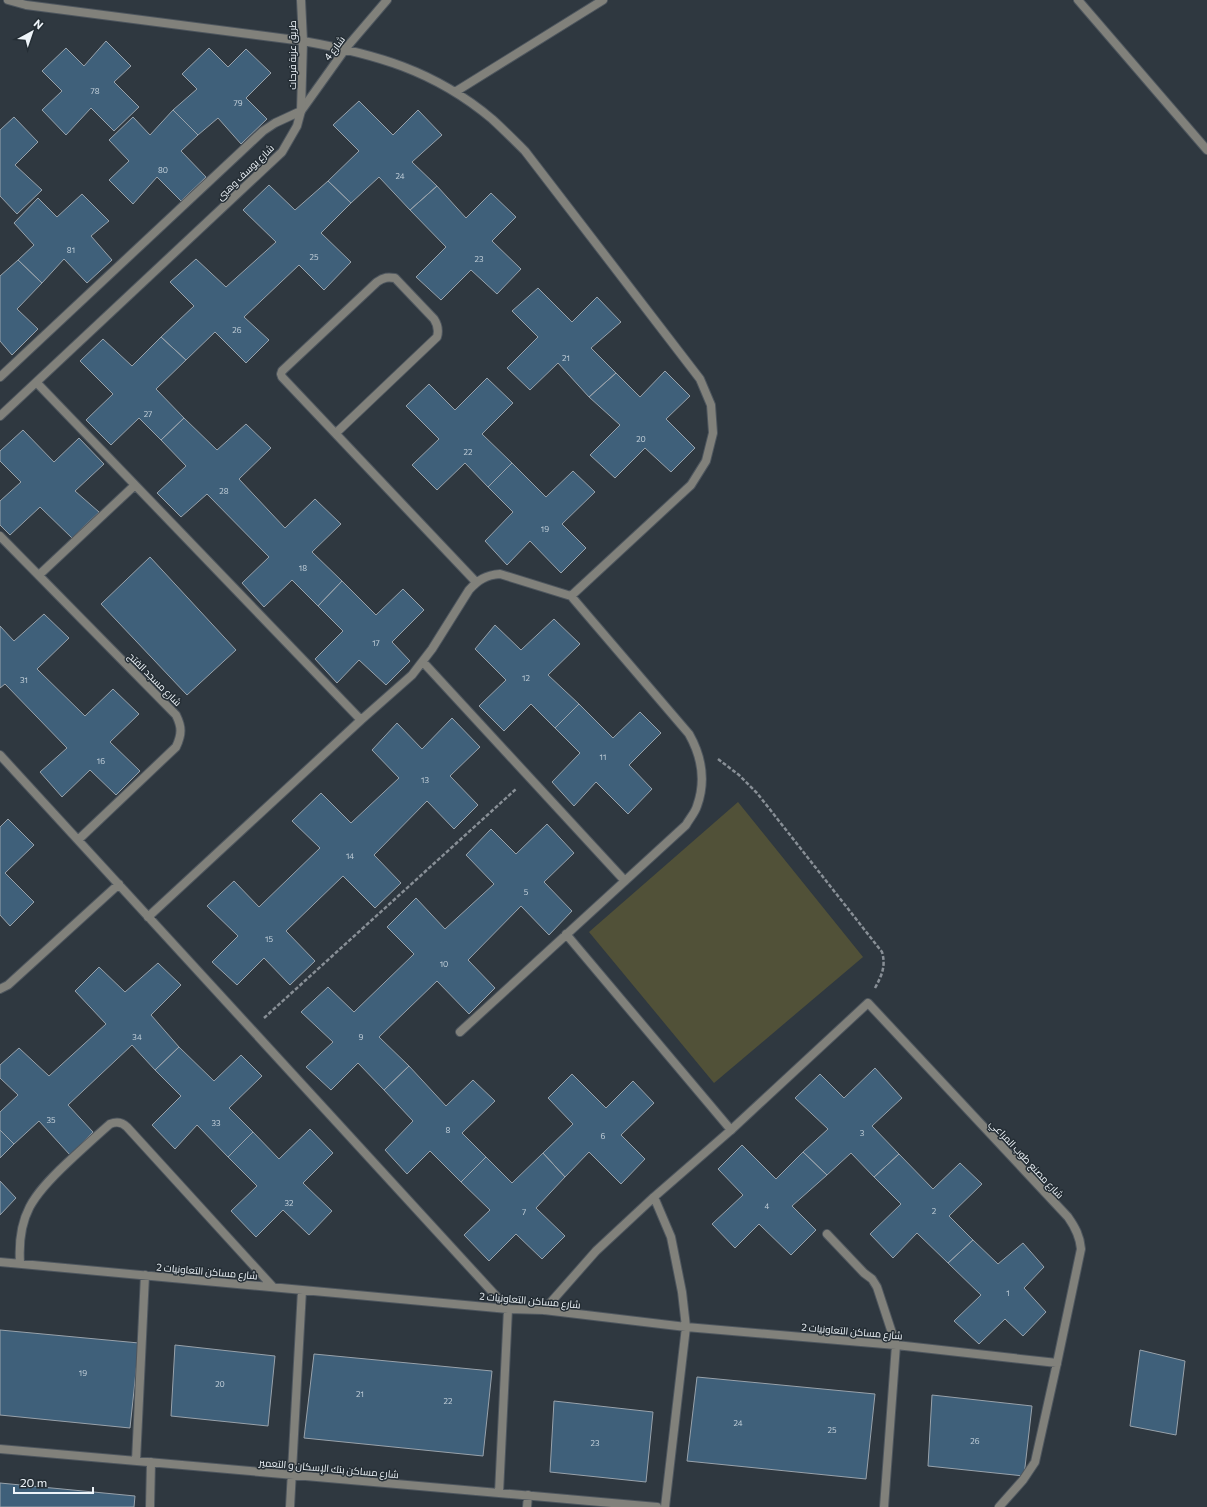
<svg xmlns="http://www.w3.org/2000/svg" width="1207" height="1507" font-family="Commissioner,Cairo,sans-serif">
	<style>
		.green { fill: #515138 }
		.building { fill: #3f607a; stroke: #98a2ab }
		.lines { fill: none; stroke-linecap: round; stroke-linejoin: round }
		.service-casing { stroke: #4e565e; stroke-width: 10 }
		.minor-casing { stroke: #4e565e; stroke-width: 10 }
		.tertiary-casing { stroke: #4e565e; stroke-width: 10 }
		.path { stroke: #888f96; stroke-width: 2.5; stroke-dasharray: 4 2; stroke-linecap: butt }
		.service { stroke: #81817b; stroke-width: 8 }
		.minor { stroke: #81817b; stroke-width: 8 }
		.tertiary { stroke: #81817b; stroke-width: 8 }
		.labels { text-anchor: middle; stroke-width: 3; stroke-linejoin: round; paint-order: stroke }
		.number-label { font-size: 8px; fill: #c2cfd9 }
		.street-label { font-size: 10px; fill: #eef4f9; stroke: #252e35 }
	</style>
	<rect width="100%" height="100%" fill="#2f3840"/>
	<!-- green -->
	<path class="green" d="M 738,802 L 863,957 L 714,1083 L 589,932 Z"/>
	<!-- building -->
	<path class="building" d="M 106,41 L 131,66 L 114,82 L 139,107 L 114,131 L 91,108 L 66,135 L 42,110 L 62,91 L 42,71 L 66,48 L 84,66 Z
		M 209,48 L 228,67 L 246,49 L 271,73 L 246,98 L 267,119 L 241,144 L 218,118 L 198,135 L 173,110 L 197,89 L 182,74 Z
		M 359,101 L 393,135 L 418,110 L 442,135 L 412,162 L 437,186 L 410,210 L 379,177 L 351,203 L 328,181 L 359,151 L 333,125 Z
		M 173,110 L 198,135 L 181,151 L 206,177 L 181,201 L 157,177 L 133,204 L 109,180 L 129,161 L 109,140 L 133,117 L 150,135 Z
		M 14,117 L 38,142 L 15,165 L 42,190 L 17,214 L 0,196 L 0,130 Z
		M 328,181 L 351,203 L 321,233 L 351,262 L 324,290 L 299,265 L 244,317 L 269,340 L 246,363 L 215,332 L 186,360 L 161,337 L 194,306 L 170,282 L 196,259 L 226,287 L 276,242 L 243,210 L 269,185 L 295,210 Z
		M 437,186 L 466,218 L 491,193 L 516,217 L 492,241 L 521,269 L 497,294 L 471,270 L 441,300 L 416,277 L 446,247 L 410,210 Z
		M 82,194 L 109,221 L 91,236 L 112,260 L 87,283 L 64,259 L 42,283 L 18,260 L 34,245 L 14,223 L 38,198 L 57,217 Z
		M 18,260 L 42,283 L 17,309 L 38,329 L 12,355 L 0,341 L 0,276 Z
		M 538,288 L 572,322 L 597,297 L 621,322 L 591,348 L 616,373 L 589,397 L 558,363 L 530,390 L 507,368 L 538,337 L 512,311 Z
		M 161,337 L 186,360 L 156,389 L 184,418 L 161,440 L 139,418 L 111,445 L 86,420 L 113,394 L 80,361 L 103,339 L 132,366 Z
		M 665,371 L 690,396 L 666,419 L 695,448 L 671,472 L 645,448 L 615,478 L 590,455 L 620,425 L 589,397 L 616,373 L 640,397 Z
		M 487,378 L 513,403 L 482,434 L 512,463 L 488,487 L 465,463 L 437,490 L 412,465 L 439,439 L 406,406 L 429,384 L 455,410 Z
		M 184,418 L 217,450 L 246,424 L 271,448 L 239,479 L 285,528 L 315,499 L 341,524 L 312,552 L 342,581 L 318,606 L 292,580 L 264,607 L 242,583 L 269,557 L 207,494 L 181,517 L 157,493 L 186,466 L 161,440 Z
		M 23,430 L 54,462 L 79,438 L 104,464 L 75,491 L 99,512 L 72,538 L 40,507 L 10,535 L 0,525 L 0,501 L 21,482 L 0,461 L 0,451 Z
		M 512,463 L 546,497 L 573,471 L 595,492 L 562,524 L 586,548 L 561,573 L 530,541 L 507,565 L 485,541 L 513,512 L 488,487 Z
		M 150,557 L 236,650 L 187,695 L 101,604 Z
		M 342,581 L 376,615 L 403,589 L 424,610 L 392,642 L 410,661 L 386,685 L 359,660 L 337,683 L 315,659 L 343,631 L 318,606 Z
		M 44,614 L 69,638 L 37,669 L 85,716 L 113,689 L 139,714 L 110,742 L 140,771 L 116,795 L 90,770 L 62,797 L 40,772 L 67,748 L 5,684 L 0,688 L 0,626 L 14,641 Z
		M 554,619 L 580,644 L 548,675 L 579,704 L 555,728 L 531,704 L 504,731 L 479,706 L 506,680 L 475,649 L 495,625 L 521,650 Z
		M 579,704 L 613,738 L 640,712 L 661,733 L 629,765 L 652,789 L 628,814 L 596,782 L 574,806 L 552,782 L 580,753 L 555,728 Z
		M 452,718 L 480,747 L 450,776 L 478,805 L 454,829 L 427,801 L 374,855 L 401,883 L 375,908 L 343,876 L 286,931 L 315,961 L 290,985 L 264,958 L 237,985 L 212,962 L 238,936 L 207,906 L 234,881 L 259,907 L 320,848 L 292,821 L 321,793 L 351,823 L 399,778 L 372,750 L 397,723 L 422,749 Z
		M 8,819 L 34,845 L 5,873 L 34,902 L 10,926 L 0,915 L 0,827 Z
		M 547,824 L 574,853 L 544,882 L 572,911 L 549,935 L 521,906 L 468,960 L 495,988 L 469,1014 L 437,981 L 379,1037 L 409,1066 L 384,1090 L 358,1063 L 331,1090 L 306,1067 L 333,1042 L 301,1012 L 328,987 L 354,1012 L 414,954 L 387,927 L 416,898 L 445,929 L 494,884 L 466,855 L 491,829 L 516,854 Z
		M 158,963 L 181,985 L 151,1015 L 179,1047 L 155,1070 L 132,1045 L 68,1105 L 93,1132 L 70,1155 L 39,1121 L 14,1144 L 0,1130 L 0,1112 L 18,1095 L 0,1078 L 0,1065 L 19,1048 L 49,1076 L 106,1024 L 75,991 L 99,967 L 125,992 Z
		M 179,1047 L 214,1081 L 241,1055 L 262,1076 L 229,1108 L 253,1132 L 228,1157 L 197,1125 L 175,1149 L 152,1125 L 181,1096 L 155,1070 Z
		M 409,1066 L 446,1106 L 473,1080 L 495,1101 L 462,1133 L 486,1157 L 461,1182 L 430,1151 L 407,1174 L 385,1150 L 413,1121 L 384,1090 Z
		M 875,1068 L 902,1098 L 872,1126 L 899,1154 L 874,1177 L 851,1153 L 827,1175 L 803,1152 L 828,1129 L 795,1098 L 820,1074 L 844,1098 Z
		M 572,1074 L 606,1108 L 633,1081 L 654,1103 L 621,1135 L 645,1159 L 621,1184 L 589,1152 L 565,1177 L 543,1153 L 573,1124 L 548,1098 Z
		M 310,1129 L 333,1153 L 303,1183 L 332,1211 L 309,1235 L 283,1210 L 256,1237 L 231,1211 L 257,1186 L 228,1157 L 253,1132 L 279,1159 Z
		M 0,1130 L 14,1144 L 0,1158 Z
		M 742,1145 L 776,1179 L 803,1152 L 827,1175 L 792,1206 L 816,1230 L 791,1255 L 759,1224 L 735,1248 L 712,1224 L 743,1195 L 718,1169 Z
		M 543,1153 L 565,1177 L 536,1208 L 565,1236 L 542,1259 L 516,1234 L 489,1261 L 464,1235 L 490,1210 L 461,1182 L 486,1157 L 512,1183 Z
		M 899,1154 L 933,1189 L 960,1163 L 982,1184 L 949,1216 L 973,1240 L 948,1263 L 917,1233 L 893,1258 L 870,1234 L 901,1204 L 874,1177 Z
		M 0,1181 L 16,1198 L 0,1215 Z
		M 973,1240 L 998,1264 L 1023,1243 L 1044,1267 L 1024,1288 L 1046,1312 L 1023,1336 L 1005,1319 L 979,1344 L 954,1321 L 981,1295 L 948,1263 Z
		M 0,1330 L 139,1343 L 130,1428 L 0,1415 Z
		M 175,1345 L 275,1356 L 268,1426 L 171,1416 Z
		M 1140,1350 L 1185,1361 L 1176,1435 L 1130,1426 Z
		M 314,1354 L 492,1371 L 483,1456 L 304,1438 Z
		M 697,1377 L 875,1394 L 866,1479 L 687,1461 Z
		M 932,1395 L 1032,1406 L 1024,1476 L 928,1466 Z
		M 554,1401 L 653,1412 L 646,1482 L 550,1472 Z
		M 0,1483 L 135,1496 L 134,1507 L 0,1507 Z"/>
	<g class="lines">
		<!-- service casing -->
		<g class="service-casing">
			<path id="service" d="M 731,1130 L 868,1003 L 1068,1217 C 1075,1227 1080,1236 1081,1249 L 1057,1363"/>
		</g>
		<!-- minor casing -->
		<g class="minor-casing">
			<path id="minor" d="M 8,0 L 26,5 L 303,41 C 375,54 434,70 492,119 C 503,129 514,140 525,151 L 700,379 L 711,405 L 713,433 L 706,461 L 691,485 L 571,596
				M 1078,0 L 1207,150
				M 455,92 L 603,0
				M 301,111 L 346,48 L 387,0
				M 37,383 L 361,720
				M 336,433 L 437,337 C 439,330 438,325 434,319 L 395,278 C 388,277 384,277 377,282 L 282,371 L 281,374 L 282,377 L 476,582
				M 0,536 L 176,715 C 182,727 182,734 176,747 L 78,840
				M 39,575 L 135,485
				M 423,662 L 625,881
				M 0,755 L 508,1309 L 499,1493
				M 148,917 L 361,720 L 412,675 L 432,649 L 469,590 C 478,580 486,575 500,574 L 571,596 L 689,734 C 702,757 706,781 697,806 C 695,813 689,819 686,825 L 460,1032
				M 0,989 L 8,985 L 119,884
				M 654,1197 L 671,1237 L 682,1292 L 686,1327 L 665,1507
				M 827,1234 L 864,1273 L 872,1279 L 877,1287 L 896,1345 L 884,1507
				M 0,1262 L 508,1309 L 544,1310 L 686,1327 L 896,1345 L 1057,1363 L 1035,1462 L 1023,1480 L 999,1507
				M 20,1263 C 17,1215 33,1195 67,1163 C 81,1150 95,1137 110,1124 C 117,1121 122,1122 127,1127 L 273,1287
				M 544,1310 L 596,1251 L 654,1197 L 731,1130 L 566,934
				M 0,1449 L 657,1507
				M 136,1461 L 145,1275
				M 150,1507 L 151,1462
				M 290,1507 L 302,1290
				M 527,1507 L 528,1495"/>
		</g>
		<!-- tertiary casing -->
		<g class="tertiary-casing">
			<path id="tertiary" d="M 0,377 L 263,131 L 275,123 L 301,111
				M 0,416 L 282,152 L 297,126 L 301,111 L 303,41 L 301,0"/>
		</g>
		<!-- path -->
		<path class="path" d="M 718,759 L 739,775 L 757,793 L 882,952 C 886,966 882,975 875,988
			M 264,1018 L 516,789"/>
		<!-- service -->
		<use href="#service" class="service"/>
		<!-- minor -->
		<use href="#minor" class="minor"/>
		<!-- tertiary -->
		<use href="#tertiary" class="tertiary"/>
	</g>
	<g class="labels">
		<!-- number labels -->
		<g class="number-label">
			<text x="95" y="94">78</text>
			<text x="238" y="106">79</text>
			<text x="163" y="173">80</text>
			<text x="400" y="179">24</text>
			<text x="71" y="253">81</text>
			<text x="314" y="260">25</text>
			<text x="479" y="262">23</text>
			<text x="237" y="333">26</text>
			<text x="566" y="361">21</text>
			<text x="148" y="417">27</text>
			<text x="641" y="442">20</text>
			<text x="468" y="455">22</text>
			<text x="224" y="494">28</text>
			<text x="545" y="532">19</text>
			<text x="303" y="571">18</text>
			<text x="376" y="646">17</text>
			<text x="526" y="681">12</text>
			<text x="24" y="683">31</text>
			<text x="603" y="760">11</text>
			<text x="101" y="764">16</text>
			<text x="425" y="783">13</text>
			<text x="350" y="859">14</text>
			<text x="526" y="895">5</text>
			<text x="269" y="942">15</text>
			<text x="444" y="967">10</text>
			<text x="137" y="1040">34</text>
			<text x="361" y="1040">9</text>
			<text x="51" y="1123">35</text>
			<text x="216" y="1126">33</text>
			<text x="448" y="1133">8</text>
			<text x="862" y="1136">3</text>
			<text x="603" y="1139">6</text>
			<text x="289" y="1206">32</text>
			<text x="767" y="1209">4</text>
			<text x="934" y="1214">2</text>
			<text x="524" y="1215">7</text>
			<text x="1008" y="1296">1</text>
			<text x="83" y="1376">19</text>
			<text x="220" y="1387">20</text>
			<text x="360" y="1397">21</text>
			<text x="448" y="1404">22</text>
			<text x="738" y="1426">24</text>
			<text x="832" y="1433">25</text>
			<text x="975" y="1444">26</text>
			<text x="595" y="1446">23</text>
		</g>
		<!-- street labels -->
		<g class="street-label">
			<text transform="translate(334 48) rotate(-53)" y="4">شارع 4</text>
			<text transform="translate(292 55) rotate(-90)" y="4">طريق عزبة فرحات</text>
			<text transform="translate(245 172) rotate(-44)" y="4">شارع يوسف وهبى</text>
			<text transform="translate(155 679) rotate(45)" y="4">شارع مسجد الفتح</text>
			<text transform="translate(1027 1159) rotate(47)" y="4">شارع مصنع طوب المراعي</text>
			<text transform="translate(207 1271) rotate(5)" y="4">شارع مساكن التعاونيات 2</text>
			<text transform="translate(530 1300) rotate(5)" y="4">شارع مساكن التعاونيات 2</text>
			<text transform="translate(852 1331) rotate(5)" y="4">شارع مساكن التعاونيات 2</text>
			<text transform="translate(329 1468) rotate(5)" y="4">شارع مساكن بنك الإسكان و التعمير</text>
		</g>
	</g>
	<!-- north arrow -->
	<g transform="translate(32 32) rotate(40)" stroke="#252e35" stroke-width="3" paint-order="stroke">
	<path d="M0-3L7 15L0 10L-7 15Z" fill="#eef4f9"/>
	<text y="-6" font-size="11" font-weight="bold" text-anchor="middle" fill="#eef4f9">N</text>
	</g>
	<!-- scale -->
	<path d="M14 1487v6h79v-6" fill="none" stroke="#eef4f9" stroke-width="2"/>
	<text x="20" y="1487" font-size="12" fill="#eef4f9" stroke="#252e35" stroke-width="3" paint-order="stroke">20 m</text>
</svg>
